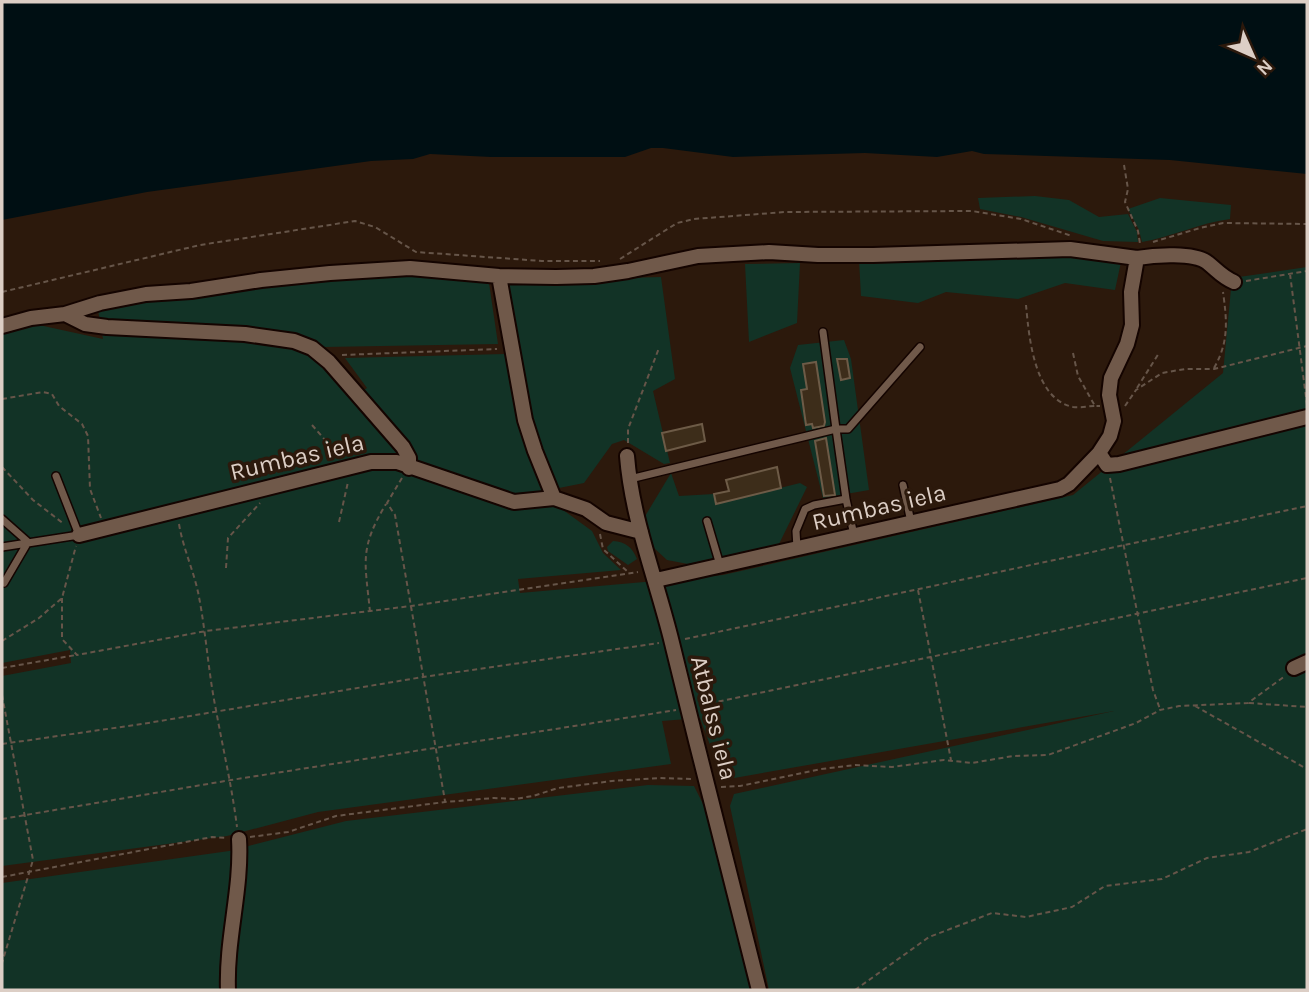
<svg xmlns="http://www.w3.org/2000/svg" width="1309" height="992" font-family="Karla,sans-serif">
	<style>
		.green { fill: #123326 }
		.water { fill: #000f13 }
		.building { fill: #3d2d1a; stroke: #6d5b47; stroke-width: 2 }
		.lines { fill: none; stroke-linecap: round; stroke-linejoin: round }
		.service-casing { stroke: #140400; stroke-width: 10 }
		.minor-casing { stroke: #140400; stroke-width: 18 }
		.path { stroke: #665549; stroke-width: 2; stroke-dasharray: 5 3.5; stroke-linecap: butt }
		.service { stroke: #70594a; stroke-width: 7 }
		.minor { stroke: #70594a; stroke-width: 14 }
		.labels { text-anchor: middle; stroke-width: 7; stroke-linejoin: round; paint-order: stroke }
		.street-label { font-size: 24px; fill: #dccec5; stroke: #2c190c }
	</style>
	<rect width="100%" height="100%" fill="#2c190c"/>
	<!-- green -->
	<path class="green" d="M 1035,196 L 1069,200 L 1099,217 L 1128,214 L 1137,232 L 1138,242 L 1103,241 L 1021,217 L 980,209 L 978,198 Z
		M 1160,198 L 1231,205 L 1230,219 C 1199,223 1172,237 1142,242 L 1139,230 L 1128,209 Z
		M 1056,255 L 1121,262 L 1115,290 L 1065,283 L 1018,299 L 946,292 L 918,303 L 861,296 L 859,260 L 1021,259 Z
		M 800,263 L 797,323 L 749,342 L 745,264 Z
		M 1307,267 L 1307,990 L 769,990 L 730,806 L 734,794 L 1114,711 L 723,780 L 700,718 L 662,721 L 671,764 L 318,812 L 227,836 L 2,866 L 2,676 L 71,663 L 70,650 L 2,663 L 2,331 L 39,325 L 103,339 L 98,310 L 232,289 L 392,274 L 431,274 L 489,283 L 498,344 L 324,347 L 300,335 L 237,328 L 314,356 L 353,397 L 367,388 L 345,358 L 505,354 L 509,367 L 504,281 L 661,277 L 675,379 L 653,391 L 670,463 L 664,464 L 624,440 L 612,444 L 584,483 L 554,489 L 559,507 L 592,531 L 603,553 L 621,570 L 518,579 L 520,593 L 723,575 L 1073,495 L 1223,373 L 1232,278 Z
		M 844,340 L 851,359 L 869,490 L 823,498 L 790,368 L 798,345 Z
		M 671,473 L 679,496 L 714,494 L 717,504 L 800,483 L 807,487 L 779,544 L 688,564 L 667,560 L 654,548 L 644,518 Z
		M 613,541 C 626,542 632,547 637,559 L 628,565 L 608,551 L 607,547 Z
		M 648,785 L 694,786 L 705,808 L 751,990 L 2,990 L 2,883 L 229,851 L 346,821 Z"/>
	<!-- water -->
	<path class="water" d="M 2,2 L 1307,2 L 1307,174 L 1170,160 L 984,154 L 972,151 L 937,157 L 865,153 L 733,157 L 663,148 L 651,148 L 625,157 L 491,157 L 430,154 L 413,159 L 371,161 L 147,192 L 2,220 Z"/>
	<!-- building -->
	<path class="building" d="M 837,359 L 847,359 L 850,378 L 841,380 Z
		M 816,362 L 825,422 L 824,426 L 813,428 L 812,424 L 806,425 L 801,390 L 807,389 L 803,364 Z
		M 702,424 L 705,441 L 666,451 L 662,433 Z
		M 826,438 L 835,495 L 824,496 L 815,441 Z
		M 777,467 L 781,488 L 716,504 L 714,494 L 729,491 L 726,480 Z"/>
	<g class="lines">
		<!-- service casing -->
		<g class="service-casing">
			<path id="service" d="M 823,332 L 836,429 L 848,429 L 920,347
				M 630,479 L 836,429 L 846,499 L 854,535
				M 903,485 L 911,522
				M 2,519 L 28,542 L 4,583
				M 707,521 L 720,565
				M 2,547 L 79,535 L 56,476
				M 797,548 L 796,531 L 805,509 L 814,505 L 846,499"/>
		</g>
		<!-- minor casing -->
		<g class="minor-casing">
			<path id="minor" d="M 499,276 L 525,420 L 535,451 L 554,498
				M 1234,282 C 1222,277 1218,271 1208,263 C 1195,252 1154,255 1137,258 L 1131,292 L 1132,325 L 1127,344 L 1111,378 L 1109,395 L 1114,421 L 1110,436 L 1099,453 L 1107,465 L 1119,464 L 1307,417
				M 65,314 L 100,303 L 146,294 L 191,291 L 261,280 L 330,273 L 410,268 L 499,276 L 556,277 L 594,276 L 628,271 L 698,256 L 769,252 L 818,255 L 873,255 L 1070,249 L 1137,258
				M 2,326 L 31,318 L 65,314 L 85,324 L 107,327 L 245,334 L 294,341 L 312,348 L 329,362 L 403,447 L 409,458 L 409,468
				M 627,456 C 632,520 657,581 672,643 C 700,759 730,875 759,990
				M 79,535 L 371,462 L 397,462 L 514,502 L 554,498 L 586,509 L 606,523 L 641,532
				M 656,580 L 1060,489 L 1069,484 L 1099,453
				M 1294,668 L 1307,662
				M 228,990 C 226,939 242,889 239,839"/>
		</g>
		<!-- path -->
		<path class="path" d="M 1124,165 L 1128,189 L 1125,202 L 1138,231 L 1140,244
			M 1153,242 L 1200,228 L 1223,223 L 1307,224
			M 620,259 L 677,223 L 694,219 L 785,212 L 972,211 L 1021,219 L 1072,236
			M 1290,274 L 1307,405
			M 1246,281 L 1307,271
			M 2,292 L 200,245 L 355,221 L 375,227 L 416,252 L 542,261 L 600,261
			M 1026,305 C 1029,337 1034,399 1073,407 C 1080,408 1089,406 1095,406
			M 1073,353 L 1078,376 L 1095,406 L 1100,406
			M 342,355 L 497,349
			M 1214,368 C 1229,342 1227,321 1223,292
			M 1137,388 L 1159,353
			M 2,399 L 43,392 L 52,394 L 59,406 L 82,424 L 88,436 L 90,489 L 101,518
			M 1125,406 L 1136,390 L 1162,373 L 1185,369 L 1214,369 L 1307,346
			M 312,425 L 339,456
			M 628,443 L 628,429 L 659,348
			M 2,467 L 33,500 L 64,524
			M 402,478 L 387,503 L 395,515 L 445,801
			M 1110,478 L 1153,690 L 1160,709
			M 339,522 L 348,482
			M 179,524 C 183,548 193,569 198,592 C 206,631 208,671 216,710 C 223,749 232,787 237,827
			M 600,534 L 603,549 L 629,573
			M 226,568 L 228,538 L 260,503
			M 918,590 L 951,760
			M 62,598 L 62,639 L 77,655 L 206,631 L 411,606 L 638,572
			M 370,612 C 365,561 359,549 386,504
			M 685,639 L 1307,506
			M 2,641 L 39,618 L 62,598 L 76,546
			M 2,668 L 76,655
			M 2,695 L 33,860 L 2,963
			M 1249,703 L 1307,707
			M 702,705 L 1307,578
			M 1195,706 L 1307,769
			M 2,744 L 142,724 L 423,677 L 659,643
			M 721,787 L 740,786 L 821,769 L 855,765 L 892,767 L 944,760 L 972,763 L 1013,756 L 1048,755 L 1136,723 L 1160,710 L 1179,706 L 1248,703 L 1285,676
			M 2,819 L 231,780 L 676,710
			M 250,837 L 288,832 L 336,816 L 445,802 L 494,798 L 515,799 L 533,796 L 558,788 L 612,781 L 660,778 L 693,779
			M 2,877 L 212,837 L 227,838
			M 855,990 L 929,937 L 992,913 L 1026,917 L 1072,907 L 1105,886 L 1162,879 L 1207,858 L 1249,852 L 1307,829"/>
		<!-- service -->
		<use href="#service" class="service"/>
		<!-- minor -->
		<use href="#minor" class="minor"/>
	</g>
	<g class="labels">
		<!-- street labels -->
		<g class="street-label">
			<text transform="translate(297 457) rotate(-13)" y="8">Rumbas iela</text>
			<text transform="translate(879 507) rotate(-13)" y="8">Rumbas iela</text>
			<text transform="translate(714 718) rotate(76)" y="8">Atbalss iela</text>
		</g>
	</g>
	<!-- border -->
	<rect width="1309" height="992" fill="none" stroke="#dccec5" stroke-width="7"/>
	<!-- north arrow -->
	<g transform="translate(1253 56) rotate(135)" stroke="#2c190c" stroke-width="5" paint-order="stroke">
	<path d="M0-5L12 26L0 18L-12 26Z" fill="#dccec5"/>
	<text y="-10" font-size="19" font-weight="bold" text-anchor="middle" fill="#dccec5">N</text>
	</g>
</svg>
